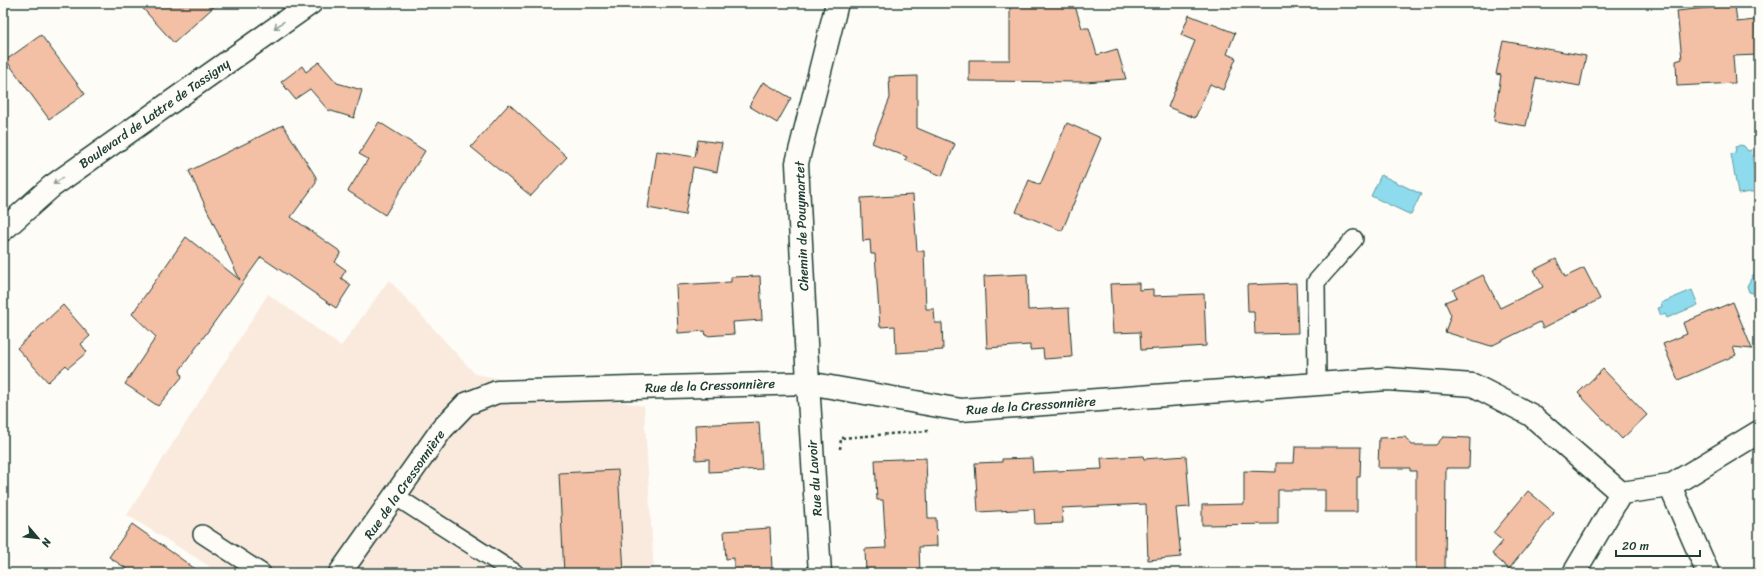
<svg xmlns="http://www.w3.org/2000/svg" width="1762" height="576" font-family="Sriracha,sans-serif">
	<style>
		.built { fill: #faeade }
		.water { fill: #8ddbed; stroke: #619ca3 }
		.building { fill: #f3bfa5; stroke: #1f3d34 }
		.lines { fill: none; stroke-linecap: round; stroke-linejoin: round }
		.lane-casing { stroke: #1f3d34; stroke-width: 20 }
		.street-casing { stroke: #1f3d34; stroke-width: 25 }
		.path { stroke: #1f3d34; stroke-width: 2.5; stroke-dasharray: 3 3; stroke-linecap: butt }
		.lane { stroke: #fdfcf7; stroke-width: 17 }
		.street { stroke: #fdfcf7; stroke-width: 22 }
		.oneway { stroke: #8e9c96 }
		.labels { text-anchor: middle; stroke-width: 3.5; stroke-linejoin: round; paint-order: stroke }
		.street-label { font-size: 13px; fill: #1f3d34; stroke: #fdfcf7 }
	</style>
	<rect width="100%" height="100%" fill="#fdfcf7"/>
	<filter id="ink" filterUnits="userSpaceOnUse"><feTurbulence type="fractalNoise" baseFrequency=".025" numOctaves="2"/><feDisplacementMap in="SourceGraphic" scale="8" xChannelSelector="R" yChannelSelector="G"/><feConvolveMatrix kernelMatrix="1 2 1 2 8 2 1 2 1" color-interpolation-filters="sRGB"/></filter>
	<g filter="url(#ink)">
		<!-- built -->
		<path class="built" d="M 389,280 L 475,374 L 644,406 L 654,573 L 205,573 L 209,566 L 127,515 L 268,294 L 341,346 Z"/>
		<!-- water -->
		<path class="water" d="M 1740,145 L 1744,146 L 1748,151 L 1751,150 L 1758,191 L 1738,194 L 1731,154 L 1735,153 L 1736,147 Z
			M 1381,175 L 1421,194 L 1411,215 L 1371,196 Z
			M 1759,269 L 1759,291 L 1753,293 L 1749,292 L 1747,286 L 1753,275 Z
			M 1692,290 L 1698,305 L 1667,318 L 1665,314 L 1661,316 L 1658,308 L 1662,307 L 1661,303 Z"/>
		<!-- building -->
		<path class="building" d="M 138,3 L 218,3 L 174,43 Z
			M 1010,3 L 1074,3 L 1082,28 L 1089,28 L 1097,55 L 1117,49 L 1126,79 L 1085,82 L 969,81 L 969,60 L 1010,60 Z
			M 1735,5 L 1737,22 L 1755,20 L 1759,55 L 1733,56 L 1735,83 L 1677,86 L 1676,61 L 1682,59 L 1677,11 Z
			M 1189,15 L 1235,33 L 1227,54 L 1236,58 L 1223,90 L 1210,84 L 1195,118 L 1168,107 L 1195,41 L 1181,35 Z
			M 41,35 L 85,94 L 49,119 L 6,60 Z
			M 1503,41 L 1586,56 L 1580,86 L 1536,78 L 1526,126 L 1494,121 L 1501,75 L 1496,74 Z
			M 319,62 L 337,83 L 362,90 L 354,118 L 328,110 L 310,89 L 295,99 L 281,82 L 302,66 L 306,72 Z
			M 917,76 L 917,128 L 955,144 L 942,176 L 905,160 L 907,157 L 872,143 L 890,98 L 889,77 Z
			M 763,82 L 791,98 L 777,123 L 749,106 Z
			M 509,104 L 567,157 L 531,196 L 471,147 Z
			M 379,122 L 425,151 L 385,215 L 348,191 L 368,159 L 359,154 Z
			M 1067,123 L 1101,138 L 1062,231 L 1016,212 L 1029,180 L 1040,185 Z
			M 283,125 L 316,177 L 316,183 L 291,217 L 341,252 L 335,262 L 346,270 L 341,278 L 351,285 L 336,308 L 261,257 L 180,370 L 182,377 L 158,406 L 125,384 L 156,337 L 132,314 L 186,237 L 240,280 L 189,171 Z
			M 698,140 L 722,143 L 717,172 L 693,167 L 685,215 L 648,208 L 657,151 L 695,157 Z
			M 913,195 L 917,251 L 924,251 L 926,309 L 934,309 L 935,323 L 942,323 L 943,350 L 896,353 L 895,326 L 880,327 L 875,254 L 871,254 L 870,240 L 863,241 L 861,198 Z
			M 1556,259 L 1565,277 L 1584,268 L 1600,299 L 1543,328 L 1540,322 L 1491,346 L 1445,332 L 1451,315 L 1445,302 L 1457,297 L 1453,290 L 1483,275 L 1500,308 L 1543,287 L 1534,270 Z
			M 1027,274 L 1028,310 L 1069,308 L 1072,357 L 1044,359 L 1043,349 L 1030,350 L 1030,345 L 987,348 L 984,276 Z
			M 760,276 L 762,320 L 733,322 L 734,334 L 706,336 L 705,331 L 678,333 L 676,285 L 731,282 L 731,277 Z
			M 1139,283 L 1139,290 L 1153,289 L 1153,296 L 1204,294 L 1206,346 L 1141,350 L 1140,332 L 1113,333 L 1110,284 Z
			M 1296,283 L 1298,333 L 1255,334 L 1254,311 L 1248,311 L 1247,285 Z
			M 1733,302 L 1752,349 L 1733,347 L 1736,355 L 1678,380 L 1663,344 L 1687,334 L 1683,323 Z
			M 63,305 L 90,336 L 81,344 L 87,352 L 68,368 L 66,365 L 48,382 L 17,348 Z
			M 1603,369 L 1647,415 L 1622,439 L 1578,393 Z
			M 759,422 L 762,469 L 709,472 L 709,459 L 696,460 L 695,425 Z
			M 1405,437 L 1412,445 L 1436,445 L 1443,437 L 1470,438 L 1469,468 L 1446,468 L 1445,572 L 1416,573 L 1416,471 L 1410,471 L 1410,468 L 1378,468 L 1379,438 Z
			M 1295,447 L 1361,447 L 1360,477 L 1357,477 L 1357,512 L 1325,512 L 1325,490 L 1278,490 L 1278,524 L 1202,525 L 1202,505 L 1244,504 L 1244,471 L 1276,472 L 1276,463 L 1294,463 Z
			M 1143,456 L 1144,459 L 1186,456 L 1190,507 L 1176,508 L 1181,557 L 1148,560 L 1146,504 L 1062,508 L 1063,523 L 1035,524 L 1034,509 L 978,512 L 975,463 L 1002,462 L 1002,459 L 1032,458 L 1033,472 L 1102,469 L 1101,458 Z
			M 926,458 L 928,518 L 936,518 L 937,546 L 919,547 L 920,573 L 866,573 L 865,549 L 886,548 L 883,500 L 877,500 L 875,460 Z
			M 618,470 L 624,573 L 564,573 L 559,473 Z
			M 1528,491 L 1554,513 L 1509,569 L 1492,554 L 1503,541 L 1493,533 Z
			M 132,524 L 201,573 L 133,573 L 109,557 Z
			M 770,528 L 772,570 L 734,572 L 734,558 L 726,559 L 724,531 Z"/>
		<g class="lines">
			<!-- lane casing -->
			<g class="lane-casing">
				<path id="lane" d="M 1317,384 L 1316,282 L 1354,239
					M 395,496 L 515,573
					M 202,534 L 262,573"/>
			</g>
			<!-- street casing -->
			<g class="street-casing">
				<path id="street" d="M 3,230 L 51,187 L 311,3
					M 1670,486 L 1708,573
					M 340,573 L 442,429 L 466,404 L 497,392 L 808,383 L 961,410 L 1387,379 L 1473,385 L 1531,415 L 1621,493 L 1670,486 L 1759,432
					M 820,573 L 808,383 L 797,163 L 837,3
					M 1574,573 L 1621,493"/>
			</g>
			<!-- path -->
			<path class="path" d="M 840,449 L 841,438 L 928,431"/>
			<!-- lane -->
			<use href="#lane" class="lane"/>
			<!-- street -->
			<use href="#street" class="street"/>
		</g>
		<!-- one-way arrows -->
		<defs><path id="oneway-shaft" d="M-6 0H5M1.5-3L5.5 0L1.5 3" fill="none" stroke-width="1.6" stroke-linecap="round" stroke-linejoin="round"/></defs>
		<g class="oneway">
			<use href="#oneway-shaft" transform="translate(279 25) rotate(145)"/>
			<use href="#oneway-shaft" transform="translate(58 181) rotate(145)"/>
		</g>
	</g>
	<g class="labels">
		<!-- street labels -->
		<g class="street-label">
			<text transform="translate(154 113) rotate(-35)" y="5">Boulevard de Lattre de Tassigny</text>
			<text transform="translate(801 226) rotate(-92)" y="5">Chemin de Pouymartet</text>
			<text transform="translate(710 385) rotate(-2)" y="5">Rue de la Cressonnière</text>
			<text transform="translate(1031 405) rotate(-4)" y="5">Rue de la Cressonnière</text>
			<text transform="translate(814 478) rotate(-94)" y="5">Rue du Lavoir</text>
			<text transform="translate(404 484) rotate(-55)" y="5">Rue de la Cressonnière</text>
		</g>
	</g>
	<!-- margin -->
	<rect width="1762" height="576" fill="none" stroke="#fdfcf7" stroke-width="16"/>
	<rect x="8" y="8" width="1746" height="560" fill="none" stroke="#1f3d34" stroke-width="1.5" filter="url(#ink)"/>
	<!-- north arrow -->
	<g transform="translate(38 538) rotate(118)" stroke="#fdfcf7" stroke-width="3" paint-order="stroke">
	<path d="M0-3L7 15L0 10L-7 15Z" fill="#1f3d34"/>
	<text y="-6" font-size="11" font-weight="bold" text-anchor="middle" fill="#1f3d34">N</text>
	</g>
	<!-- scale -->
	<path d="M1616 550v6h84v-6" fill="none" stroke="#1f3d34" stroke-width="2"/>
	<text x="1622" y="550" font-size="12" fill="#1f3d34" stroke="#fdfcf7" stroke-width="3" paint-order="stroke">20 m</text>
</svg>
